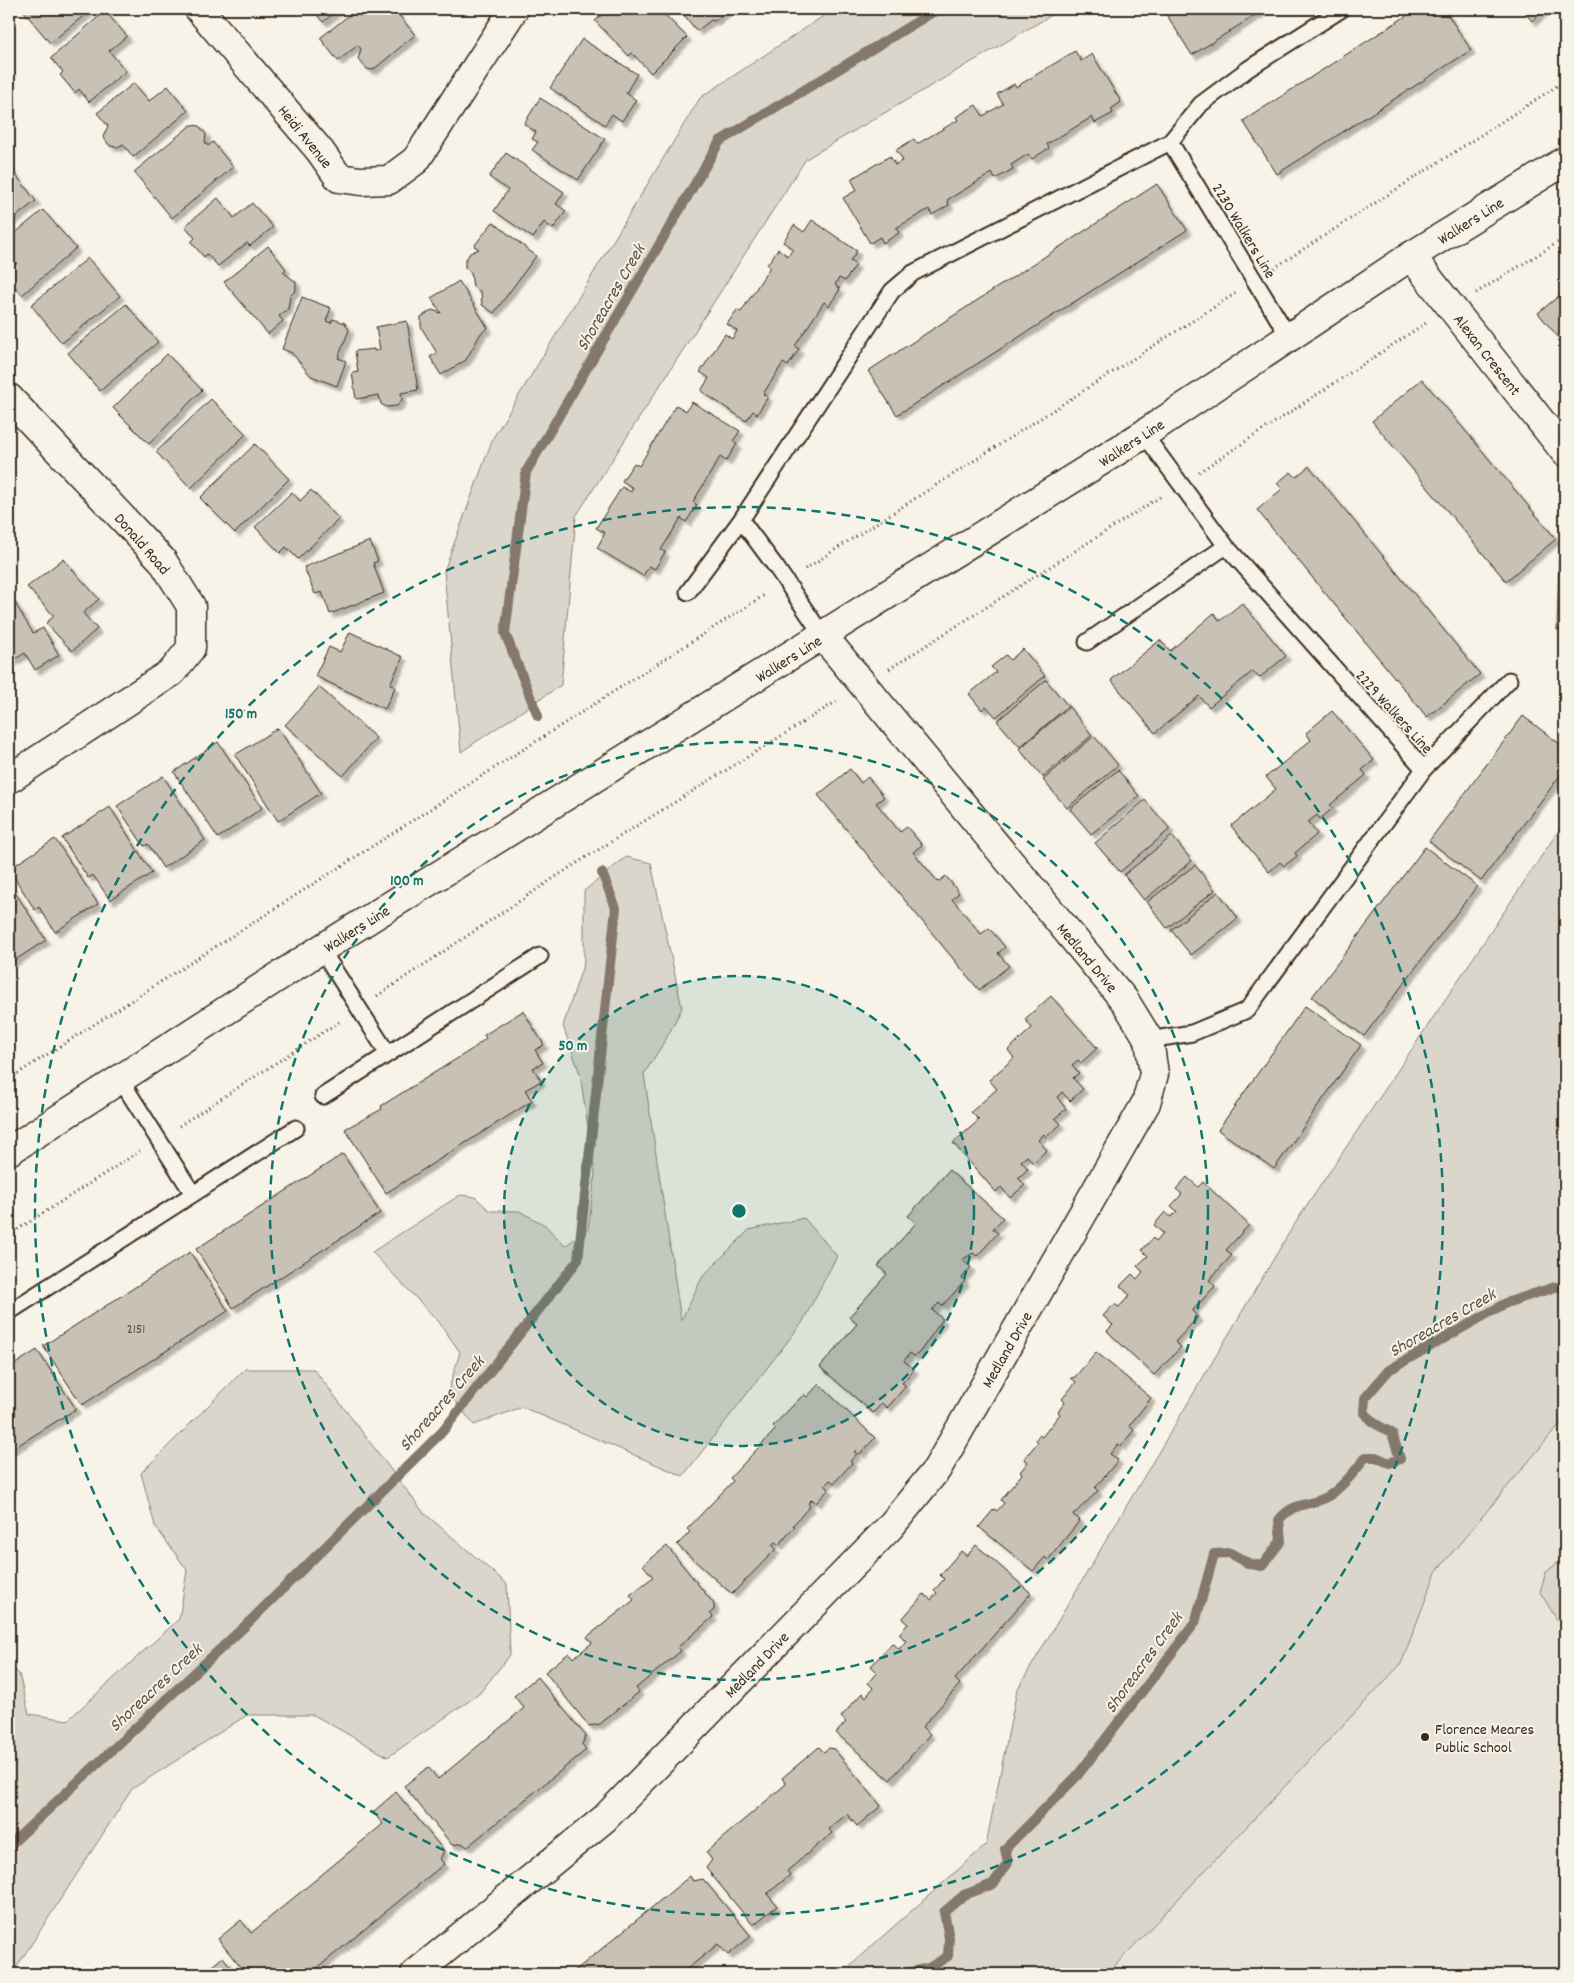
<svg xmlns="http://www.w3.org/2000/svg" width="1574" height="1983" font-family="Dekko,sans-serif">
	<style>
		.built { fill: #e9e4d9 }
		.green { fill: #dbd6cb; stroke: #8b8074 }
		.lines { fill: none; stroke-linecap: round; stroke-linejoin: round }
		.stream { stroke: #84786c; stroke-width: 10 }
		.building { fill: #c8c1b6; stroke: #3b2a1e; filter: url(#shadow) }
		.service-casing { stroke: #3b2a1e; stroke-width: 19 }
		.minor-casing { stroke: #3b2a1e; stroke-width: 31 }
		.secondary-casing { stroke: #3b2a1e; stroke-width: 31 }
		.path { stroke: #3b2a1e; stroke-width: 3; stroke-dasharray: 1 4; stroke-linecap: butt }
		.service { stroke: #f7f3e8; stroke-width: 15 }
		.minor { stroke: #f7f3e8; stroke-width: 28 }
		.secondary { stroke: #f7f3e8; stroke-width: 28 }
		.ring { fill: none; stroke: #0f766e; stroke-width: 2.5; stroke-dasharray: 9 6 }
		.poi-dot { fill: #3b2a1e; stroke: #f7f3e8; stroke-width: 2 }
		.labels { text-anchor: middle; stroke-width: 4; stroke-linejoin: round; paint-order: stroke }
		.number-label { font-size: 14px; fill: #5e5044 }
		.street-label { font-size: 16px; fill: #3b2a1e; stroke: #f7f3e8 }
		.poi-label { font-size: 16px; fill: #3b2a1e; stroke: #f7f3e8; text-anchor: start }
		.water-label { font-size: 18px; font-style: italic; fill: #5f5145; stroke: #f7f3e8 }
		.centre { fill: #0f766e; stroke: #f7f3e8; stroke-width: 2.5 }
		.ring-label { font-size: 15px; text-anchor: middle; font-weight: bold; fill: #0f766e; stroke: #f7f3e8; stroke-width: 4; stroke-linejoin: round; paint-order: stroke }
	</style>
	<defs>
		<filter id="shadow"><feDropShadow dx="4.5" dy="4.5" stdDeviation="1" flood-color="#0004"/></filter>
	</defs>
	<rect width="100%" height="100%" fill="#f7f3e8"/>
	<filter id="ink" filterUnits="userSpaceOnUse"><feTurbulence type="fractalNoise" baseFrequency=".02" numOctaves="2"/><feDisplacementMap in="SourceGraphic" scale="10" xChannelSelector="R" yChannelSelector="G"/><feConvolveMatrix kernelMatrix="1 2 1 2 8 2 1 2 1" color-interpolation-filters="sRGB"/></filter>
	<g filter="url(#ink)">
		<!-- built -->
		<path class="built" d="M 1565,1418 L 1565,1974 L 1107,1974 L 1401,1664 L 1436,1572 Z"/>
		<!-- green -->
		<path class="green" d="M 834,9 L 1062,9 L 806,159 L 576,516 L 561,685 L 461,752 L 444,571 L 493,438 L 700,98 Z
			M 1565,821 L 1565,1418 L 1436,1572 L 1401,1664 L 1107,1974 L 840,1974 L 986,1845 L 1017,1690 L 1292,1228 Z
			M 626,857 L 651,863 L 682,1008 L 666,1039 L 644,1074 L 681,1320 L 703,1276 L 749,1230 L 804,1218 L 837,1256 L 802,1323 L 683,1476 L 522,1407 L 474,1425 L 448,1392 L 460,1352 L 439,1322 L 372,1252 L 460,1195 L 475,1197 L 490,1211 L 519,1211 L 545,1225 L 565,1246 L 588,1229 L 595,1174 L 580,1074 L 563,1026 L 584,962 L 584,891 Z
			M 245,1369 L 314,1369 L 424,1513 L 507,1584 L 510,1655 L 479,1694 L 388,1757 L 314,1715 L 247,1715 L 132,1789 L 12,1974 L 9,1974 L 9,1664 L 19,1674 L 29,1714 L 68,1720 L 179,1619 L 187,1570 L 155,1526 L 141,1473 Z
			M 1565,1557 L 1565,1633 L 1540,1592 L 1546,1572 Z"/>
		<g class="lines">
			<!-- stream -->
			<path class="stream" d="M 538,716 L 505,633 L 526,472 L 720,141 L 938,9
				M 9,1846 L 245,1626 L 442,1432 L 578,1260 L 616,908 L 602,873
				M 902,1974 L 929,1968 L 948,1956 L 949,1938 L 944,1912 L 964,1895 L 993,1884 L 1008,1863 L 1005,1849 L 1077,1776 L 1195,1623 L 1214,1554 L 1230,1553 L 1250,1564 L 1262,1566 L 1281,1541 L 1279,1520 C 1294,1501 1308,1507 1327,1497 C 1339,1490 1358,1469 1365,1457 L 1376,1457 L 1389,1463 L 1400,1459 L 1392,1433 L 1374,1423 L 1364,1413 L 1365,1398 L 1389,1370 L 1506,1303 L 1555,1287 L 1565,1287"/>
		</g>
		<!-- building -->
		<path class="building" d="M 22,9 L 92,9 L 50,43 Z
			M 312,9 L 339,9 L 323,22 Z
			M 357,9 L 394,9 L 415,35 L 373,70 L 367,69 L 358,59 L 361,49 L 358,45 L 338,61 L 320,38 Z
			M 608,9 L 659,9 L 687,37 L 651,73 L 632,53 L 629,56 L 595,21 Z
			M 679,9 L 729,9 L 715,21 L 711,20 L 697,31 Z
			M 1163,9 L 1265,9 L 1192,55 Z
			M 1417,9 L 1424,9 L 1428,13 L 1430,9 L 1444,9 L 1471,50 L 1277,174 L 1243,121 Z
			M 1522,9 L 1546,9 L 1532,21 Z
			M 105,11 L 127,36 L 109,51 L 126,71 L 89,102 L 79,89 L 75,93 L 60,75 L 63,72 L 51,58 Z
			M 582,39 L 637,74 L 626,93 L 636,100 L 622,121 L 612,114 L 605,125 L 550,88 Z
			M 1075,51 L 1081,61 L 1092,54 L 1121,102 L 1111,109 L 1113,113 L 1095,123 L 1092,117 L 1047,144 L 1049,148 L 1032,159 L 1028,154 L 1011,165 L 1013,169 L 995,179 L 992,173 L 947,200 L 949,205 L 932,215 L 929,209 L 896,228 L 899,233 L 883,243 L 880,237 L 870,243 L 843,198 L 857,190 L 851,179 L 890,156 L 895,165 L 903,160 L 896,150 L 914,139 L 917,144 L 958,120 L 956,117 L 976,105 L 983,116 L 1003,104 L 997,94 L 1014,84 L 1016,87 Z
			M 134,83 L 149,101 L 168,86 L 188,111 L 133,157 L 123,144 L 118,147 L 110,146 L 103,137 L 108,126 L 97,113 Z
			M 540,98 L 605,139 L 578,180 L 532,150 L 538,142 L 532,139 L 536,132 L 524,124 Z
			M 191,125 L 199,126 L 206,134 L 205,142 L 208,146 L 213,142 L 233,167 L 172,218 L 134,172 Z
			M 506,153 L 564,192 L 556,204 L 566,211 L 553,229 L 544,222 L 533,238 L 494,211 L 508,190 L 489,177 Z
			M 9,166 L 36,201 L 9,222 Z
			M 1157,184 L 1187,230 L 897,415 L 868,371 Z
			M 218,198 L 234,218 L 252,203 L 273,227 L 250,246 L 247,243 L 218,266 L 207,254 L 204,257 L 191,242 L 195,238 L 185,226 Z
			M 43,210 L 76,248 L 22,295 L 9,280 L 9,270 L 17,263 L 13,263 L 9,258 L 9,238 Z
			M 812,220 L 857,251 L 850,261 L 856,265 L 845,281 L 839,278 L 835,285 L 840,289 L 829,306 L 824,302 L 795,346 L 799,349 L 788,366 L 783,363 L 763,394 L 768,397 L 757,414 L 753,411 L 746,421 L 701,391 L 709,378 L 700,372 L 725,334 L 732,339 L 737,331 L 727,324 L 737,310 L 741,312 L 770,267 L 767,265 L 778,249 L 788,256 L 793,249 L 783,242 L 794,225 L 804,232 Z
			M 493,222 L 536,256 L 494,313 L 482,305 L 481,292 L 473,287 L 471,272 L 465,268 L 465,261 L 470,253 L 479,249 L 474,246 Z
			M 268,246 L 286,269 L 283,272 L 296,282 L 296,290 L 290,296 L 288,309 L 279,316 L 283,321 L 268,334 L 224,282 Z
			M 88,258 L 120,296 L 62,343 L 31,305 Z
			M 459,281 L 488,328 L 481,333 L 466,360 L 441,375 L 430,357 L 437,353 L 421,327 L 421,317 L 432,310 L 441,313 L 431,298 Z
			M 1565,291 L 1565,345 L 1538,313 Z
			M 302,297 L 331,308 L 326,321 L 331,323 L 333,319 L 345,323 L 349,330 L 338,358 L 346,361 L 337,386 L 311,376 L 292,353 L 282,349 Z
			M 126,304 L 158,342 L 100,391 L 68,353 Z
			M 407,321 L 418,390 L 401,393 L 402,400 L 397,406 L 386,407 L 381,404 L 379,395 L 356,399 L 352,373 L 358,372 L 355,351 L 374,349 L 374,351 L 380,350 L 376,327 Z
			M 167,354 L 202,390 L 149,444 L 113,408 Z
			M 1422,379 L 1556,539 L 1506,581 L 1372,421 Z
			M 211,399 L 246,434 L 191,488 L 156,452 Z
			M 692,402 L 740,431 L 733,441 L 737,444 L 726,461 L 720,457 L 693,502 L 697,505 L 686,522 L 681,518 L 661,550 L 665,552 L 655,569 L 649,566 L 643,576 L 597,548 L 605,533 L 596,528 L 622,487 L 631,492 L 633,488 L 622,481 L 634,463 L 639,466 L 676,405 L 686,411 Z
			M 255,444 L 289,479 L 235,533 L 200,498 Z
			M 1309,466 L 1480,674 L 1427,717 L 1257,510 L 1282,489 L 1277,483 L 1291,472 L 1296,477 Z
			M 311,490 L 339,519 L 298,559 L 286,547 L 280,553 L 255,527 L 292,492 L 300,501 Z
			M 370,541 L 378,561 L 373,563 L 384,593 L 330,614 L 322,592 L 315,594 L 304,567 Z
			M 63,559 L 99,599 L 83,613 L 97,629 L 72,651 L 46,623 L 54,616 L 27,587 Z
			M 1559,560 L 1565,560 L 1565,630 L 1557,630 Z
			M 12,598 L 33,633 L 43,628 L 59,655 L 35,670 L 25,653 L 9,663 L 9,600 Z
			M 1242,603 L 1286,656 L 1259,678 L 1253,671 L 1209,707 L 1199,696 L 1155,733 L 1111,680 L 1160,640 L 1170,651 L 1214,613 L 1220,621 Z
			M 350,632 L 403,657 L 390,684 L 395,687 L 385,709 L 315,676 L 329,647 L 340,652 Z
			M 1023,649 L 1045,676 L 996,717 L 986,706 L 982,710 L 969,694 L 996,672 L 991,667 L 1006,655 L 1010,660 Z
			M 1046,680 L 1068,706 L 1020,747 L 997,721 Z
			M 319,687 L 376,738 L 343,776 L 285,725 Z
			M 1069,707 L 1092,735 L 1043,777 L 1019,749 Z
			M 1332,711 L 1374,760 L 1362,770 L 1366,775 L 1330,805 L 1333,808 L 1320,819 L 1317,815 L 1308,822 L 1317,834 L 1295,853 L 1297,856 L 1284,866 L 1280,862 L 1269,872 L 1231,826 L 1276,789 L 1266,777 L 1311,740 L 1306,733 Z
			M 1523,716 L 1565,748 L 1565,769 L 1481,881 L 1429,841 Z
			M 278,728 L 321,793 L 278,821 L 235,755 Z
			M 1094,736 L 1118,765 L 1067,808 L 1043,780 Z
			M 218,742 L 262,808 L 218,838 L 174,772 Z
			M 850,769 L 861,783 L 868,777 L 884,797 L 876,803 L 900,832 L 907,827 L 922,845 L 913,852 L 938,882 L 946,876 L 959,893 L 952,899 L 981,934 L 989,928 L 1005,947 L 998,953 L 1009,966 L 979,990 L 818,795 Z
			M 1118,770 L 1139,796 L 1091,834 L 1070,809 Z
			M 163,776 L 205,840 L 163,868 L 148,844 L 144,846 L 117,806 Z
			M 1145,800 L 1170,829 L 1120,872 L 1095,843 Z
			M 110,807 L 152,873 L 110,900 L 93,875 L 88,878 L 62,838 Z
			M 1172,836 L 1192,861 L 1144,900 L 1124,875 Z
			M 55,839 L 98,904 L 55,932 L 39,907 L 35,910 L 9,869 Z
			M 1425,847 L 1477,886 L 1364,1036 L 1312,997 Z
			M 1195,865 L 1215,890 L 1167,928 L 1147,902 Z
			M 9,883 L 46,940 L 9,964 Z
			M 1218,892 L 1238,918 L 1191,955 L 1171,930 Z
			M 1051,996 L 1097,1048 L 1081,1063 L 1078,1060 L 1072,1065 L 1079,1073 L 1073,1078 L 1083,1089 L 1070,1101 L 1062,1092 L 1057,1097 L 1066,1109 L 1055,1118 L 1061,1124 L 1046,1137 L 1044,1134 L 1038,1140 L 1047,1150 L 1033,1163 L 1027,1156 L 1021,1161 L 1028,1169 L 1018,1178 L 1025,1185 L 1010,1198 L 1001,1187 L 996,1192 L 953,1143 L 979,1120 L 971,1112 L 997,1089 L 989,1080 L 1014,1058 L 1008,1050 L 1032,1028 L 1025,1019 Z
			M 1305,1006 L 1361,1045 L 1274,1169 L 1218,1130 Z
			M 523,1011 L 544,1045 L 535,1050 L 543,1063 L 533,1068 L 541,1081 L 525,1090 L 532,1101 L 386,1193 L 345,1129 L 382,1109 L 381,1106 L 474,1048 L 486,1038 L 484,1035 Z
			M 343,1154 L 380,1213 L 233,1308 L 196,1249 Z
			M 949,1170 L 1003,1218 L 993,1229 L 998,1233 L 977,1256 L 973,1253 L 962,1260 L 971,1267 L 962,1278 L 965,1281 L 942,1306 L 939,1303 L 932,1310 L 943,1319 L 919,1353 L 914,1356 L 910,1353 L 904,1361 L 914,1369 L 902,1383 L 906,1386 L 887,1408 L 882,1403 L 873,1413 L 820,1367 L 857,1324 L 849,1317 L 887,1274 L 878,1266 L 916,1223 L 908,1216 Z
			M 1187,1177 L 1198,1187 L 1203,1182 L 1249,1225 L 1226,1250 L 1232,1255 L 1209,1280 L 1215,1286 L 1192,1311 L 1198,1317 L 1175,1342 L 1181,1347 L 1154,1375 L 1107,1331 L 1113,1325 L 1103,1316 L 1114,1304 L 1119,1307 L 1130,1295 L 1120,1286 L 1132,1274 L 1137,1279 L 1143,1272 L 1137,1266 L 1148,1256 L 1142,1250 L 1153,1238 L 1156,1241 L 1163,1233 L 1154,1225 L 1165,1212 L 1171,1217 L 1177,1211 L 1171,1206 L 1182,1194 L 1176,1189 Z
			M 190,1252 L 228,1311 L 82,1405 L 43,1346 Z
			M 37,1350 L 76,1409 L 9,1451 L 9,1368 Z
			M 1096,1352 L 1151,1398 L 1129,1426 L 1134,1430 L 1121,1446 L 1118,1444 L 1110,1454 L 1118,1460 L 1095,1488 L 1098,1491 L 1073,1515 L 1080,1520 L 1048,1560 L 1045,1557 L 1033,1571 L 979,1527 L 994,1509 L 997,1511 L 1004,1503 L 1001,1500 L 1022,1474 L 1020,1472 L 1028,1462 L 1024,1459 L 1038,1442 L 1036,1440 L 1039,1435 L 1042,1437 L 1060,1414 L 1058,1412 L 1065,1402 L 1062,1399 L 1076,1382 L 1071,1378 L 1075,1377 Z
			M 819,1384 L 875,1438 L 860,1454 L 856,1450 L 854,1452 L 857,1454 L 850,1461 L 852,1463 L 834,1483 L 830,1480 L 825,1485 L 829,1489 L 816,1503 L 812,1499 L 808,1503 L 810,1506 L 793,1525 L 795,1526 L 779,1545 L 775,1542 L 772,1545 L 776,1549 L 732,1594 L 677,1545 L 690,1532 L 687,1529 L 733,1481 L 730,1478 L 776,1429 L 773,1426 L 804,1394 L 807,1397 Z
			M 976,1545 L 1031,1593 L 955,1679 L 960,1684 L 922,1727 L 930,1734 L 890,1780 L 836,1733 L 846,1722 L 841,1717 L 862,1693 L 866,1697 L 873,1688 L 868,1683 L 877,1672 L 871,1666 L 892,1643 L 899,1649 L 906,1641 L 899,1634 L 908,1624 L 902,1619 L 924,1594 L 931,1600 L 937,1593 L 934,1591 L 944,1579 L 940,1575 L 961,1551 L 967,1556 Z
			M 667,1546 L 714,1604 L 714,1610 L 710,1613 L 713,1617 L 678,1647 L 681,1651 L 636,1688 L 639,1692 L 600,1724 L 589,1726 L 545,1672 L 569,1653 L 573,1658 L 592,1643 L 587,1637 L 634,1600 L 630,1595 L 653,1577 L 643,1565 Z
			M 537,1677 L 586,1736 L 582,1744 L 586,1750 L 467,1847 L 462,1843 L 452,1845 L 404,1786 L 428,1767 L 438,1779 L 524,1708 L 514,1696 Z
			M 819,1747 L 824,1752 L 828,1748 L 834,1749 L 881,1806 L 857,1826 L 847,1814 L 829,1829 L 832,1833 L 787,1871 L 790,1875 L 767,1894 L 777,1906 L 753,1925 L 706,1868 L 712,1860 L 706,1852 L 786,1784 L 782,1778 Z
			M 396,1792 L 444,1851 L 440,1859 L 444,1864 L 310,1974 L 246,1974 L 218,1939 L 241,1920 L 251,1933 L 383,1824 L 373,1812 Z
			M 690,1876 L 693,1881 L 703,1879 L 751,1936 L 728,1955 L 718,1944 L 681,1974 L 571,1974 Z
			M 223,1957 L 236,1974 L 202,1974 Z"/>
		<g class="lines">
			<!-- service casing -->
			<g class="service-casing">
				<path id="service" d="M 1170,142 L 1289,337
					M 1144,434 L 1226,546 L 1424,769 L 1247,1010 L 1192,1033 L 1149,1040
					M 741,520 L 776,567 L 823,636
					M 688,592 L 741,520 L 892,291 L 913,273 L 1170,142 L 1201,104 L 1248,69 L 1342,9
					M 1087,642 L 1226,546
					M 1424,769 L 1509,680
					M 321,949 L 388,1054
					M 120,1079 L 193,1194
					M 323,1096 L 540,956
					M 9,1312 L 296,1128"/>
			</g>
			<!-- minor casing -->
			<g class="minor-casing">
				<path id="minor" d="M 199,9 L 320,151 L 339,178 L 361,181 L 389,180 L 416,160 L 514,9
					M 1411,256 L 1565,452
					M 9,398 L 162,560 L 191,606 L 191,648 L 172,672 L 9,779
					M 415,1974 L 604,1819 L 890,1527 L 937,1469 L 1146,1103 L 1154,1074 L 1149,1040 L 1125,1001 L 823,636"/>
			</g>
			<!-- secondary casing -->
			<g class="secondary-casing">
				<path id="secondary" d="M 9,1151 L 321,949 L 1144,434 L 1411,256 L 1565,161"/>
			</g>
			<!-- path -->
			<path class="path" d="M 1274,268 L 1565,81
				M 1476,293 L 1565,238
				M 1199,472 L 1426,323
				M 805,569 L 1236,293
				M 889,669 L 1160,497
				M 377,996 L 569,868 L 839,700
				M 9,1079 L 766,594
				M 179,1126 L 339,1022
				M 9,1235 L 140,1151"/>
			<!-- service -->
			<use href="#service" class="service"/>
			<!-- minor -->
			<use href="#minor" class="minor"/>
			<!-- secondary -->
			<use href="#secondary" class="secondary"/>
		</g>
	</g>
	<!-- distance rings -->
	<circle cx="739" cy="1211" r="235" fill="#0f766e" fill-opacity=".12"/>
	<g class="ring">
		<circle cx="739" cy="1211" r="235"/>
		<circle cx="739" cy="1211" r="469"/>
		<circle cx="739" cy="1211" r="704"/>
	</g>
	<!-- markers -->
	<circle class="poi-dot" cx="1425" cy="1737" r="5"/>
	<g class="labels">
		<!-- number labels -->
		<g class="number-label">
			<text x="136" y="1333">2151</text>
		</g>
		<!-- street labels -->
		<g class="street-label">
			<text transform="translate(306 136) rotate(51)" y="6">Heidi Avenue</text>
			<text transform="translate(1470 220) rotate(-32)" y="6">Walkers Line</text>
			<text transform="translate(1245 230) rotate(59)" y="6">2230 Walkers Line</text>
			<text transform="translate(1488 354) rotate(52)" y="6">Alexan Crescent</text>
			<text transform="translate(1131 442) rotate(-33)" y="6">Walkers Line</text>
			<text transform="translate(143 543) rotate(49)" y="6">Donald Road</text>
			<text transform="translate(788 658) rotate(-32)" y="6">Walkers Line</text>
			<text transform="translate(1395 711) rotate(48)" y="6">2229 Walkers Line</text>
			<text transform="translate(356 928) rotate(-32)" y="6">Walkers Line</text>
			<text transform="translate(1088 957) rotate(50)" y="6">Medland Drive</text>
			<text transform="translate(1006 1349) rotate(-60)" y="6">Medland Drive</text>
			<text transform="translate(756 1664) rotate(-46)" y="6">Medland Drive</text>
		</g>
		<!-- poi labels -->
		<g class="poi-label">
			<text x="1435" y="1734">Florence Meares<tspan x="1435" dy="18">Public School</tspan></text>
		</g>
		<!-- water labels -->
		<g class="water-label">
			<text transform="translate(610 297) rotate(-60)" y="6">Shoreacres Creek</text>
			<text transform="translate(1442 1322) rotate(-30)" y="6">Shoreacres Creek</text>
			<text transform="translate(441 1403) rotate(-49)" y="6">Shoreacres Creek</text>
			<text transform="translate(1143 1662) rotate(-54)" y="6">Shoreacres Creek</text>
			<text transform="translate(155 1687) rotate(-43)" y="6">Shoreacres Creek</text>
		</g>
	</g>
	<circle cx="739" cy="1211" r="8" class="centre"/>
	<g class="ring-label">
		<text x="241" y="718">150 m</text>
		<text x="407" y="885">100 m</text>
		<text x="573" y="1050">50 m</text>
	</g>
	<!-- margin -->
	<rect width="1574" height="1983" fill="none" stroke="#f7f3e8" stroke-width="30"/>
	<rect x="15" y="15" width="1544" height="1953" fill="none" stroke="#3b2a1e" stroke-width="2" filter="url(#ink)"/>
</svg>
